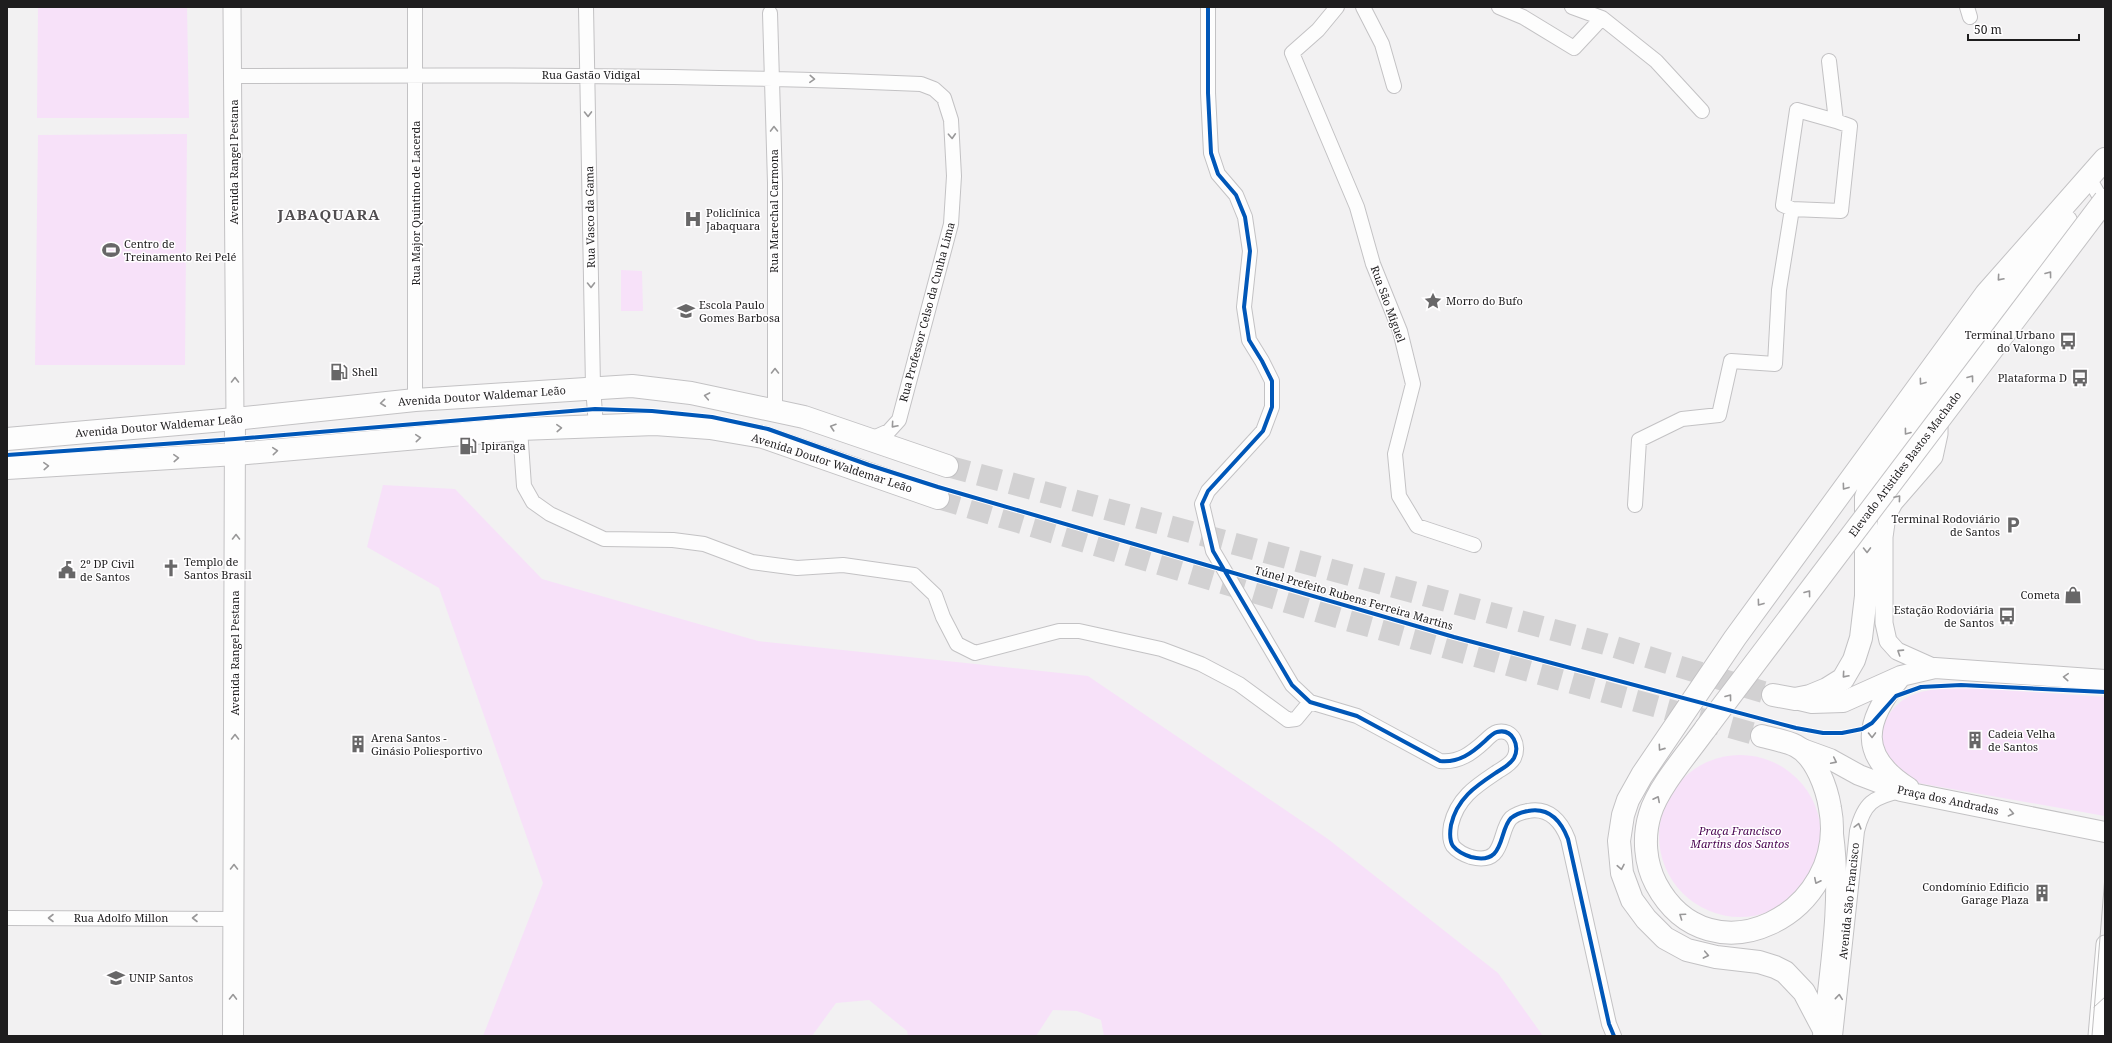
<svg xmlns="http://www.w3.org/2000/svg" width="2112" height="1043" font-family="'Noto Serif',serif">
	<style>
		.green { fill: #f7e1f9 }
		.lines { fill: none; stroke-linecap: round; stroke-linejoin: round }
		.primary-tunnel { stroke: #d2d1d2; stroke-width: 22; stroke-dasharray: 22 11; stroke-linecap: butt }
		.minor-casing { stroke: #c3c2c4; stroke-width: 16 }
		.tertiary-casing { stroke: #c3c2c4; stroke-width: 19 }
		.secondary-casing { stroke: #c3c2c4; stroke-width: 22 }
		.primary-casing { stroke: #c3c2c4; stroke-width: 24 }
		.minor { stroke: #fdfdfd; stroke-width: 14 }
		.tertiary { stroke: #fdfdfd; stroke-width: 17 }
		.secondary { stroke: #fdfdfd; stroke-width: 20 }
		.primary { stroke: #fdfdfd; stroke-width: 22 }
		.tram { stroke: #bfbebf; stroke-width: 1 }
		.primary-bridge-casing { stroke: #c3c2c4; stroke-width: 24; stroke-linecap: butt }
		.primary-bridge { stroke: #fdfdfd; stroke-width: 22 }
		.cycleway-casing { stroke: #fffeff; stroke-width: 6 }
		.cycleway { stroke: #0057b8; stroke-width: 4 }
		.oneway { stroke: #999899 }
		.labels { text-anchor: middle; stroke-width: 3; stroke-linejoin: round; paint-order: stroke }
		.street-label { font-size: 11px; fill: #1e1d1e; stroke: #fffeff }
		.poi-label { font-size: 11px; fill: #1e1d1e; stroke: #fffeff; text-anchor: start }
		.park-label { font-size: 11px; font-style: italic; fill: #4a0552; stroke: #fffeff }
		.district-label { font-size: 15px; font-weight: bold; letter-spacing: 1px; fill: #504d50; stroke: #fffeff }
	</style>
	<rect width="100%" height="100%" fill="#f2f1f2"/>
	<!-- green -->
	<path class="green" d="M 38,7 L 187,7 L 189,118 L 37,118 Z
		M 187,134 L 185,365 L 35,365 L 38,135 Z
		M 621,270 L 642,271 L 643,311 L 621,311 Z
		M 383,485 L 455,489 L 542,579 L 758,641 L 1088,676 L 1328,839 L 1498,973 L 1543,1036 L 1104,1036 L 1101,1020 L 1077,1011 L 1053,1010 L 1036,1036 L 908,1036 L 907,1031 L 869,1000 L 836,1003 L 812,1036 L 483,1036 L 543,883 L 439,588 L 367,547 Z
		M 1973,688 L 2105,697 L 2105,816 L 1918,783 L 1898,776 L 1878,740 C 1894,687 1925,689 1973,688 Z
		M1659 836a81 81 0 1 1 162 0a81 81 0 1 1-162 0Z"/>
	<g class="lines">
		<!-- primary-tunnel -->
		<path class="primary-tunnel" d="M 947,466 L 1605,644 L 1773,695
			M 938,498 L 1347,620 L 1762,736"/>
		<!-- minor casing -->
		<g class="minor-casing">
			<path id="minor" d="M 415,7 L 415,400
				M 586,7 L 593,387 L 596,426
				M 1208,7 L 1208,93 L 1211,153 L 1218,174 L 1236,195 L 1245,217 L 1250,251 L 1244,307 L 1249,340 L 1262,361 L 1272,381 L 1272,407 L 1263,431 L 1208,491 L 1202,504 L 1213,551 L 1292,685 L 1310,702 L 1357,716 L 1440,761 C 1459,763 1472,753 1485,741 C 1489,737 1493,733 1497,732 C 1513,728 1520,746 1514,758 C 1510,765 1503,768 1497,772 C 1476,786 1457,798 1451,825 C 1450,831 1449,840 1453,846 C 1457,851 1465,855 1471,857 C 1506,866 1498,831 1511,818 C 1516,814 1522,812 1528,811 C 1549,807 1561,821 1568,839 L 1609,1024 L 1614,1036
				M 1337,7 L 1318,30 L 1292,53 L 1357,207 L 1373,264 L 1400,331 L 1413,384 L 1395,454 L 1399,496 L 1417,526 L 1474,545
				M 1363,7 L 1382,44 L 1394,86
				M 1499,7 L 1523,17 L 1574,48 L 1602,18
				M 1572,7 L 1602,18 L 1656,61 L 1702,111
				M 1967,7 L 1970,17
				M 770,13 L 775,183 L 775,410
				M 233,76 C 463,75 692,74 921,84 L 934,89 L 944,98 L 951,120 L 954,176 L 951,224 L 899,420 L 889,431 L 871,439
				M 2089,178 L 2105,206
				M 1792,209 L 1783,205 L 1797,110 L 1836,121
				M 520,429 L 524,486 L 533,502 L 550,514 L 604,539 L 673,540 L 704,544 L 752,562 L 797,568 L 843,565 L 914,575 L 935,595 L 943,617 L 957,644 L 975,653 L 1059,631 L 1079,631 L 1161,649 L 1201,664 L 1239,684 L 1288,720 L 1296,719 L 1310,702
				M 1635,505 L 1639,440 L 1682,419 L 1719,415 L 1731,361 L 1775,364 L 1779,290 L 1792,209 L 1841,211 L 1850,126 L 1836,121 L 1829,61
				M 7,918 L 234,919
				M 1835,1036 L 1857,831 C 1864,803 1873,797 1901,791"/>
		</g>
		<!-- tertiary casing -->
		<g class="tertiary-casing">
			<path id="tertiary" d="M 232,7 L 235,419
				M 1935,668 L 1897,651 L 1888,641 L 1884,623 L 1884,537 L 1887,516 L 1894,503 L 1934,457 L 1939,434 L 1939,418
				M 2097,1036 L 2105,944"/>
		</g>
		<!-- secondary casing -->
		<g class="secondary-casing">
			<path id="secondary" d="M 1899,679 C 1864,722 1858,756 1909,788
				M 1795,699 L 1812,703 L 1843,702 L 1901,676 L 1935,668 L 2105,680
				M 1797,747 L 1830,759 L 1859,775 L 1901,791 L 2105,832
				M 233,1036 L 235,419
				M 1823,1036 C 1830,969 1842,901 1833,834"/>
		</g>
		<!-- primary casing -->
		<g class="primary-casing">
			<path id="primary" d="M 7,439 L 235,419 L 415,400 L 632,386 L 691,393 L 804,417 L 947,466
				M 7,468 L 236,454 L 520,429 L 655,424 L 710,428 L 763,437 L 938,498
				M 1773,695 L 1795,699 L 1810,696 L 1827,689 L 1843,679 L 1854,660 L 1861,638 L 1866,596 L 1866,497 L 1872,481 L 1893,449 L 2066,221
				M 1706,728 C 1689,752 1658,787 1650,814 C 1643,837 1645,863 1656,884 C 1710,985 1850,913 1830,808 C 1827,789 1816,756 1796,746 C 1786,741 1773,739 1762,736
				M 1824,1030 L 1804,992 L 1785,972 L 1775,967 L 1759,962 L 1716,957 L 1687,950 L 1665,938 L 1646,919 L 1632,900 L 1622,873 L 1619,841 L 1623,815 L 1628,800 L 1642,775 L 1735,638 L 1986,294 L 2105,159"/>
		</g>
		<!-- minor -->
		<use href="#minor" class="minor"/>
		<!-- tertiary -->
		<use href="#tertiary" class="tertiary"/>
		<!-- secondary -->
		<use href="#secondary" class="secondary"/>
		<!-- primary -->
		<use href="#primary" class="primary"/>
		<!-- tram -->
		<path class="tram" d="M 2094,1007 L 2105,997
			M 2092,1036 L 2105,876"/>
		<!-- primary-bridge casing -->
		<g class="primary-bridge-casing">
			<path id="primary-bridge" d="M 1706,728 L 2105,200"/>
		</g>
		<!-- primary-bridge -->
		<use href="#primary-bridge" class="primary-bridge"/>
		<!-- cycleway casing -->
		<g class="cycleway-casing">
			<path id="cycleway" d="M 1208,7 L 1208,93 L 1211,153 L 1218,174 L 1236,195 L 1245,217 L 1250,251 L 1244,307 L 1249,340 L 1262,361 L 1272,381 L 1272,407 L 1263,431 L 1208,491 L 1202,504 L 1213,551 L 1292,685 L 1310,702 L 1357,716 L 1440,761 C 1459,763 1472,753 1485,741 C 1489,737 1493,733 1497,732 C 1513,728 1520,746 1514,758 C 1510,765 1503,768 1497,772 C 1476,786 1457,798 1451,825 C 1450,831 1449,840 1453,846 C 1457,851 1465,855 1471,857 C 1506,866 1498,831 1511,818 C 1516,814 1522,812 1528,811 C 1549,807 1561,821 1568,839 L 1609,1024 L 1614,1036
				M 7,455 L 235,439 L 595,409 L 652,411 L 712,417 L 768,429 L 869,465 L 938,487 L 1454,637 L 1796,728 L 1823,733 L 1842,733 L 1862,729 L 1872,723 L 1896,696 L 1921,687 L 1961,685 L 2105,692"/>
		</g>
		<!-- cycleway -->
		<use href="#cycleway" class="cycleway"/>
	</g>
	<!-- one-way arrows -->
	<defs><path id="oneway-chevron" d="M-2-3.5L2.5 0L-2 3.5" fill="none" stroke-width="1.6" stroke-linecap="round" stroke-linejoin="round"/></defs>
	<g class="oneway">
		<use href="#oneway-chevron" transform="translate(812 79) rotate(3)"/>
		<use href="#oneway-chevron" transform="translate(588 114) rotate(89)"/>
		<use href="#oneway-chevron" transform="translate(774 129) rotate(-91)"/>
		<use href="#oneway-chevron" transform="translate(952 136) rotate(87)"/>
		<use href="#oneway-chevron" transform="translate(2049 274) rotate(-53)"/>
		<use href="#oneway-chevron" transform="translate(2000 278) rotate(131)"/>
		<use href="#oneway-chevron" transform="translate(591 285) rotate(89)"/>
		<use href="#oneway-chevron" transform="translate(775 371) rotate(-90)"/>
		<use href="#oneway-chevron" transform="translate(1971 378) rotate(-53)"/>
		<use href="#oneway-chevron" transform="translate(235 380) rotate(-90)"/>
		<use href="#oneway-chevron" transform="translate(1922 382) rotate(126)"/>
		<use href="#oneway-chevron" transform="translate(707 396) rotate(-169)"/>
		<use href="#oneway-chevron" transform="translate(383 403) rotate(174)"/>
		<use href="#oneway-chevron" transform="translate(894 425) rotate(131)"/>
		<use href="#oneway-chevron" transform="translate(833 427) rotate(-162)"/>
		<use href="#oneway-chevron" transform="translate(559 428) rotate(-3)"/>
		<use href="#oneway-chevron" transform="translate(1907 432) rotate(127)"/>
		<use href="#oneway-chevron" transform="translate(418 438) rotate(-5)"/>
		<use href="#oneway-chevron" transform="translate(275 451) rotate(-5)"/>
		<use href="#oneway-chevron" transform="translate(176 458) rotate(-3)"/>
		<use href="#oneway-chevron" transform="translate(46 466) rotate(-3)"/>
		<use href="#oneway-chevron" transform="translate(1845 487) rotate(126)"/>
		<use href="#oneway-chevron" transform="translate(1898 498) rotate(-50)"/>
		<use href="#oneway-chevron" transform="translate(236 537) rotate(-90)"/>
		<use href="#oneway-chevron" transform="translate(1867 550) rotate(89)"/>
		<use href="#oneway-chevron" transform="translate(1808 593) rotate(-53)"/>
		<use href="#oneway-chevron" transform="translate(1760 603) rotate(126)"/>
		<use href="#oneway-chevron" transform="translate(1900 652) rotate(-147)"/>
		<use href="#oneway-chevron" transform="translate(1845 675) rotate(131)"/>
		<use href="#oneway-chevron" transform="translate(2066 677) rotate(-176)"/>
		<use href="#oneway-chevron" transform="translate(1729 697) rotate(-53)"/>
		<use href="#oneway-chevron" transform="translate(1872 735) rotate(89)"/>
		<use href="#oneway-chevron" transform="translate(235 737) rotate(-90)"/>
		<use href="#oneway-chevron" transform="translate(1661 748) rotate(125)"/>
		<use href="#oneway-chevron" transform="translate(1834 761) rotate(26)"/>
		<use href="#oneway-chevron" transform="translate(1657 799) rotate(-63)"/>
		<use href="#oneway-chevron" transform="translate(2011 813) rotate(12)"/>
		<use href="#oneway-chevron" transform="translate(1858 826) rotate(-75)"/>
		<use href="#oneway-chevron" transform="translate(234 867) rotate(-90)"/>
		<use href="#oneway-chevron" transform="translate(1621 867) rotate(79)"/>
		<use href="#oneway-chevron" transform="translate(1817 881) rotate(116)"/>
		<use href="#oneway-chevron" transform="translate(1682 916) rotate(-145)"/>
		<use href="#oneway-chevron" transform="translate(51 918) rotate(-180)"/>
		<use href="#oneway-chevron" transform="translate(195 918) rotate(-180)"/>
		<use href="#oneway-chevron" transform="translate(1706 955) rotate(11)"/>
		<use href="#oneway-chevron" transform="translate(233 997) rotate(-89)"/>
		<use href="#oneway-chevron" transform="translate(1839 997) rotate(-84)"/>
	</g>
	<!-- icons -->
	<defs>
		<g id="hospital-bare" transform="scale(1.38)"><path d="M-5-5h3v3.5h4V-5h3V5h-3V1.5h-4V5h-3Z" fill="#686768" stroke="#fffeff" stroke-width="2.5" paint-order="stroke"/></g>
		<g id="stadium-bare" transform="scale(1.38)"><path d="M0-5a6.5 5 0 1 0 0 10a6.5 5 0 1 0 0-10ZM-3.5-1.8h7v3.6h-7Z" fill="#686768" stroke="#fffeff" stroke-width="2.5" paint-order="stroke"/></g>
		<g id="sight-bare" transform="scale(1.38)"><path d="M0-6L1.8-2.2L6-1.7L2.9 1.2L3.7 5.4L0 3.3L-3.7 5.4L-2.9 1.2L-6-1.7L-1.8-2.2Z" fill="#686768" stroke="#fffeff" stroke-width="2.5" paint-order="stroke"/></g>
		<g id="school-bare" transform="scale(1.38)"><path d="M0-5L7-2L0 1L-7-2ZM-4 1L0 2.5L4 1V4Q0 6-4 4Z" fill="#686768" stroke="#fffeff" stroke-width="2.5" paint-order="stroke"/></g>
		<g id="bus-bare" transform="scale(1.38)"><path d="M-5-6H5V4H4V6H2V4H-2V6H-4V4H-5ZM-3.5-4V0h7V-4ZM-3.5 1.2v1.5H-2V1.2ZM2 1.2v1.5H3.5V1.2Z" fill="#686768" stroke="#fffeff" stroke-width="2.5" paint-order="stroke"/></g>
		<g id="fuel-bare" transform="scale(1.38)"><path d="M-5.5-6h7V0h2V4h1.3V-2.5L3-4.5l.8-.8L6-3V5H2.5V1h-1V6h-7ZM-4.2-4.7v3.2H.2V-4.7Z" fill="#686768" stroke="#fffeff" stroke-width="2.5" paint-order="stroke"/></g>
		<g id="parking-bare" transform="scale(1.38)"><path d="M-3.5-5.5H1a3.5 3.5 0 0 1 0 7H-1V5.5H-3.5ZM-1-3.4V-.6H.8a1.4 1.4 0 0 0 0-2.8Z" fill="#686768" stroke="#fffeff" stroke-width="2.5" paint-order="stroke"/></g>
		<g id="church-bare" transform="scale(1.38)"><path d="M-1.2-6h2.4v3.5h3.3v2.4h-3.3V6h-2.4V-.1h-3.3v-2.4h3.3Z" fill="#686768" stroke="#fffeff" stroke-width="2.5" paint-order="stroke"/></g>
		<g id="civic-bare" transform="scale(1.38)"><path d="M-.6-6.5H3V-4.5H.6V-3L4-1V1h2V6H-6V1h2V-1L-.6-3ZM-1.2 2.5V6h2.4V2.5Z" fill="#686768" stroke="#fffeff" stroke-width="2.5" paint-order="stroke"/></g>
		<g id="shop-bare" transform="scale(1.38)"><path d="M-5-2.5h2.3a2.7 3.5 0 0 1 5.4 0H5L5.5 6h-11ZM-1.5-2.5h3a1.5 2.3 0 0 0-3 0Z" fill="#686768" stroke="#fffeff" stroke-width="2.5" paint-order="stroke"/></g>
		<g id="building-bare" transform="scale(1.38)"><path d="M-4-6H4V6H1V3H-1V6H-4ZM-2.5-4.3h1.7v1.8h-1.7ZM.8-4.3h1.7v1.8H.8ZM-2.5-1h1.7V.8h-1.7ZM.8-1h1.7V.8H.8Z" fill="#686768" stroke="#fffeff" stroke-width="2.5" paint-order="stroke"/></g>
		<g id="university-bare" transform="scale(1.38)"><path d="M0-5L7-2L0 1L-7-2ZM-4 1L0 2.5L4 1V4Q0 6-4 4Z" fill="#686768" stroke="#fffeff" stroke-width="2.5" paint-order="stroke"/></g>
	</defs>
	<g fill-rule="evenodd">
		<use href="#hospital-bare" x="693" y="219"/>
		<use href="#stadium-bare" x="111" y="250"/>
		<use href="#sight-bare" x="1433" y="301"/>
		<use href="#school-bare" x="686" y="311"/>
		<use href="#bus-bare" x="2068" y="341"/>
		<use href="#fuel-bare" x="339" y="372"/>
		<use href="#bus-bare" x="2080" y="378"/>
		<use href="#fuel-bare" x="468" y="446"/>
		<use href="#parking-bare" x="2013" y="525"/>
		<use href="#church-bare" x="171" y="568"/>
		<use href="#civic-bare" x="67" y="570"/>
		<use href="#shop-bare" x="2073" y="595"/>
		<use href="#bus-bare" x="2007" y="616"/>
		<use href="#building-bare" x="1975" y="740"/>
		<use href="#building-bare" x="358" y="744"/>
		<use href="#building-bare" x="2042" y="893"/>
		<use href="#university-bare" x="116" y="978"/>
	</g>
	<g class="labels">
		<!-- street labels -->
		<g class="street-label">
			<text x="591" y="79">Rua Gastão Vidigal</text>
			<text transform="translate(234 162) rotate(-90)" y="4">Avenida Rangel Pestana</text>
			<text transform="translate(416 203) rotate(-90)" y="4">Rua Major Quintino de Lacerda</text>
			<text transform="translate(774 211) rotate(-90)" y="4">Rua Marechal Carmona</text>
			<text transform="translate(590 217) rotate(-91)" y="4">Rua Vasco da Gama</text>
			<text transform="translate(1388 304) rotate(70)" y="4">Rua São Miguel</text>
			<text transform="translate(927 312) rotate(-75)" y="4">Rua Professor Celso da Cunha Lima</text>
			<text transform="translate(482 396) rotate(-4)" y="4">Avenida Doutor Waldemar Leão</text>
			<text transform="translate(159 426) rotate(-5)" y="4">Avenida Doutor Waldemar Leão</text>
			<text transform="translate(832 463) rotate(18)" y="4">Avenida Doutor Waldemar Leão</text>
			<text transform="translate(1905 464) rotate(-53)" y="4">Elevado Aristides Bastos Machado</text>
			<text transform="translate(1354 598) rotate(16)" y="4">Túnel Prefeito Rubens Ferreira Martins</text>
			<text transform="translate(235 653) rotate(-90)" y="4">Avenida Rangel Pestana</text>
			<text transform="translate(1948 800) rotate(12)" y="4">Praça dos Andradas</text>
			<text transform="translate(1849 901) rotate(-84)" y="4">Avenida São Francisco</text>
			<text x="121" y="922">Rua Adolfo Millon</text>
		</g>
		<!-- poi labels -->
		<g class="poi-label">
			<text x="706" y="217">Policlínica<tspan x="706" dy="13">Jabaquara</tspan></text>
			<text x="124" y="248">Centro de<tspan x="124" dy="13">Treinamento Rei Pelé</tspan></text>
			<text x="1446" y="305">Morro do Bufo</text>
			<text x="699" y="309">Escola Paulo<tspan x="699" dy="13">Gomes Barbosa</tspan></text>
			<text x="2055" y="339" text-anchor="end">Terminal Urbano<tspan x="2055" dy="13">do Valongo</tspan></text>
			<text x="352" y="376">Shell</text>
			<text x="2067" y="382" text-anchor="end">Plataforma D</text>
			<text x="481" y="450">Ipiranga</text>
			<text x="2000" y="523" text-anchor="end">Terminal Rodoviário<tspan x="2000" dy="13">de Santos</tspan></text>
			<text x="184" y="566">Templo de<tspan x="184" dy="13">Santos Brasil</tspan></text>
			<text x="80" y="568">2º DP Civil<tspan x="80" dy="13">de Santos</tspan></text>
			<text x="2060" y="599" text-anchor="end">Cometa</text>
			<text x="1994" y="614" text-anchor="end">Estação Rodoviária<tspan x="1994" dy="13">de Santos</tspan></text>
			<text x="1988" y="738">Cadeia Velha<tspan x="1988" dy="13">de Santos</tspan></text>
			<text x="371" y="742">Arena Santos -<tspan x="371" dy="13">Ginásio Poliesportivo</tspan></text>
			<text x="2029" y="891" text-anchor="end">Condomínio Edificio<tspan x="2029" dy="13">Garage Plaza</tspan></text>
			<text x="129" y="982">UNIP Santos</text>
		</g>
		<!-- park labels -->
		<g class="park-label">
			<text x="1740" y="835">Praça Francisco<tspan x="1740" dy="13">Martins dos Santos</tspan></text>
		</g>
		<!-- district labels -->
		<g class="district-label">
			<text x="329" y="220">JABAQUARA</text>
		</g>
	</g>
	<!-- border -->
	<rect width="2112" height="1043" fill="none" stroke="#1e1d1e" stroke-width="16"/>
	<!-- scale -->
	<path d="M1968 34v6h111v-6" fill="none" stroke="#1e1d1e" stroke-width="2"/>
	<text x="1974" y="34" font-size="12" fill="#1e1d1e" stroke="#fffeff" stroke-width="3" paint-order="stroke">50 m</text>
</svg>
